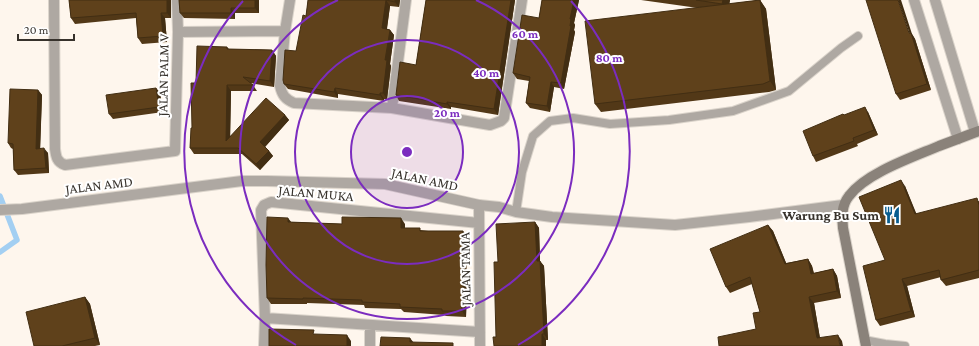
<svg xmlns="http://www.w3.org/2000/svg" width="979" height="346" font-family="'Crimson Pro',serif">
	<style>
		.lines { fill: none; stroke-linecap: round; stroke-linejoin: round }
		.stream { stroke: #a3cff2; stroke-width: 5.5 }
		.service-casing { stroke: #dad3ca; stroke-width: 10 }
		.minor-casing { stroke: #dad3ca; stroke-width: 12 }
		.tertiary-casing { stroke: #dad3ca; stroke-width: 12 }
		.secondary-casing { stroke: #dad3ca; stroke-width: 12 }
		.service { stroke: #aea8a2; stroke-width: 8 }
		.minor { stroke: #aea8a2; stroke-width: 10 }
		.tertiary { stroke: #aea8a2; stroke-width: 10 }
		.secondary { stroke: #8a827a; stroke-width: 10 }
		.wall { fill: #523817 }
		.shaded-wall { fill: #422e13 }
		.building { fill: #5f411b; stroke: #422e13 }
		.ring { fill: none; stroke: #7b2cbf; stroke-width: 2 }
		.labels { text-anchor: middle; stroke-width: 4; stroke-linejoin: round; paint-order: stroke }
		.street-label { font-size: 14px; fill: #37322c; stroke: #fff }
		.poi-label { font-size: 14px; font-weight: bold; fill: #37322c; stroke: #fff; text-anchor: end }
		.centre { fill: #7b2cbf; stroke: #fff; stroke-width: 2 }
		.ring-label { font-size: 12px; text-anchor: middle; font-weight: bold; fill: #7b2cbf; stroke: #fff; stroke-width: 4; stroke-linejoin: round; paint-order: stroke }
	</style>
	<rect width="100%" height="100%" fill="#fef6ed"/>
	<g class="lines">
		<!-- stream -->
		<path class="stream" d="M 0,196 L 17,240 L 0,252"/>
		<!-- service casing -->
		<g class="service-casing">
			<path id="service" d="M 516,212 L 522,172 L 533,136 L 550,121 L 573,118 L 610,124 L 669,120 L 733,111 L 789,91 L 841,48 L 858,36
				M 864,340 L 885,344 L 905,346"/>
		</g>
		<!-- minor casing -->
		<g class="minor-casing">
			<path id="minor" d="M 54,0 L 55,149 C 56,157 57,162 65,165 L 175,151 L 178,32 L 177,0
				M 290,0 L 285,31 L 280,86 C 282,95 285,99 294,103 L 392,108 L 490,125 L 501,121 L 504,118 L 522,0
				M 914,0 L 958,139
				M 935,0 L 975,132
				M 178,32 L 285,31
				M 392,108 L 406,0
				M 479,205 L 480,346
				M 265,318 L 480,332
				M 264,346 L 265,318 L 261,210 L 264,205 L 271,202 L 479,223
				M 370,346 L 370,325"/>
		</g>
		<!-- tertiary casing -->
		<g class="tertiary-casing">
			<path id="tertiary" d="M 0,210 L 22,209 L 242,181 L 267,181 L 385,184 L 479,205 L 499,207 L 516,212 L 552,217 L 675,225 L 749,217 L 843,205"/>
		</g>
		<!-- secondary casing -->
		<g class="secondary-casing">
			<path id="secondary" d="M 866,346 L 843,228 C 842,217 841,206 849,196 C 866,173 913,157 939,146 C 952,141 966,136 979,131"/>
		</g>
		<!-- service -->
		<use href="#service" class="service"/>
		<!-- minor -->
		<use href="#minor" class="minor"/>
		<!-- tertiary -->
		<use href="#tertiary" class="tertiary"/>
		<!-- secondary -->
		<use href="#secondary" class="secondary"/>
	</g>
	<!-- wall -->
	<path class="wall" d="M 69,0 L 171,0 L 171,18 L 165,18 L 167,42 L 142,44 L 138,38 L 136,18 L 75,24 L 71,18 Z
		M 179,0 L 259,0 L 259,13 L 235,13 L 235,19 L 184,18 L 180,13 Z
		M 308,0 L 400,0 L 399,7 L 390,6 L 387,29 L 390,30 L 394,35 L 390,64 L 391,66 L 387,99 L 384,99 L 384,101 L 338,94 L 338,98 L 288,89 L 284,84 L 296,51 L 306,16 Z
		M 426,0 L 515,0 L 498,115 L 451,107 L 451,109 L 399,101 L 396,95 L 416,65 Z
		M 542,0 L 579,0 L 574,23 L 575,25 L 574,30 L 575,32 L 564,89 L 554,87 L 550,112 L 530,108 L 526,103 L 529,81 L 517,79 L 513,73 L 539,18 Z
		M 641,0 L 730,0 L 729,4 L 760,0 L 766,9 L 776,90 L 769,92 L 601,112 L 595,104 L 698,8 Z
		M 912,34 L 915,39 L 931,90 L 900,100 L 896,94 Z
		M 227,47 L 229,49 L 272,50 L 276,56 L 274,87 L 250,83 L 253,85 L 257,91 L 231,91 L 230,136 L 285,115 L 289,120 L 265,147 L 269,151 L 273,156 L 260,170 L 242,154 L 194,154 L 190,148 L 192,128 Z
		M 156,88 L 160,93 L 163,112 L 113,119 L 109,114 Z
		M 38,90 L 42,95 L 40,148 L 48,153 L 49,173 L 18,175 L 14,170 L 13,149 L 11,148 L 8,143 Z
		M 868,112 L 878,135 L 857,144 L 858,146 L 816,162 L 813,156 L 844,115 Z
		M 905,186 L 916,214 L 979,201 L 979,278 L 946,286 L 941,280 L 941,277 L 907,286 L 915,317 L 880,326 L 876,320 L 885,260 Z
		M 292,222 L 342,224 L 405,224 L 405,228 L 467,236 L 466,285 L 467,286 L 466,317 L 446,316 L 444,315 L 404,312 L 401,309 L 365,308 L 364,305 L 307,303 L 307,304 L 271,304 L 267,298 Z
		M 535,222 L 539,228 L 540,261 L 544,266 L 548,340 L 546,340 L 546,346 L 494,346 L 496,337 L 498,262 Z
		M 768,225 L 773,231 L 786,263 L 808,259 L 812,266 L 814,273 L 833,269 L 837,276 L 841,298 L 814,303 L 820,338 L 842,341 L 756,329 L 760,312 L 752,284 L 730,293 L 726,287 Z
		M 85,297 L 90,304 L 100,345 L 95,346 L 34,346 Z"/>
	<!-- shaded-wall -->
	<path class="shaded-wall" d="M 167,0 L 171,0 L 171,18 L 167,13 Z
		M 255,0 L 259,0 L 259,13 L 255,8 Z
		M 386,0 L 390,6 L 386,34 L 382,28 Z
		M 395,0 L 400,0 L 399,7 L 395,2 Z
		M 511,0 L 515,0 L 498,115 L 494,109 Z
		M 574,0 L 579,0 L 574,23 L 575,25 L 574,30 L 575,32 L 564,89 L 561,83 L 570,26 L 570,19 Z
		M 723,0 L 730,0 L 728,12 L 722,4 Z
		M 760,0 L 766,9 L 776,90 L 770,81 Z
		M 898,0 L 901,0 L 912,34 L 915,39 L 931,90 L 927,84 Z
		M 231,8 L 235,13 L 235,19 L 231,13 Z
		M 161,13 L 165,18 L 167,42 L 163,36 Z
		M 390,30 L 394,35 L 390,64 L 391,66 L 387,99 L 383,93 L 385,60 Z
		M 272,50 L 276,56 L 274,87 L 270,81 Z
		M 551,82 L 554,87 L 550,112 L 547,106 Z
		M 227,85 L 231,91 L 230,146 L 226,141 Z
		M 156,88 L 160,93 L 163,112 L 159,107 Z
		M 335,88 L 338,94 L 338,98 L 334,92 Z
		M 38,90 L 42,95 L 40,154 L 36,149 Z
		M 380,93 L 384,99 L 384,101 L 380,95 Z
		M 447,102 L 451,107 L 451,109 L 447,104 Z
		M 865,107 L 868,112 L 878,135 L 874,130 Z
		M 285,115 L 289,120 L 264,148 L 260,142 Z
		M 44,148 L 48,153 L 49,173 L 46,168 Z
		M 269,151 L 273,156 L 260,170 L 256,164 Z
		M 901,180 L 905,186 L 919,220 L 915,214 Z
		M 288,218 L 292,223 L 288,222 Z
		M 401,218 L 405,224 L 405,233 L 401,228 Z
		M 535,222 L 539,228 L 540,261 L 544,266 L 548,340 L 544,334 L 537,261 Z
		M 768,225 L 773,231 L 789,270 L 785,264 Z
		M 463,231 L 467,236 L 466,285 L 467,286 L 466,317 L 462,311 Z
		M 808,259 L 812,266 L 815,280 L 811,274 Z
		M 833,269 L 837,276 L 841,298 L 837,291 Z
		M 902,279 L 907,286 L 915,317 L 911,311 Z
		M 85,297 L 90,304 L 100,345 L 95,338 Z
		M 809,297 L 814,303 L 821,345 L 817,338 Z
		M 542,334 L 546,340 L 546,346 L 542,346 Z
		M 347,335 L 351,341 L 351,346 L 347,346 Z
		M 838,335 L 842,341 L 843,346 L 840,346 Z
		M 410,338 L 414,343 L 410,342 Z"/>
	<!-- building -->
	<path class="building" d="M 69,0 L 167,0 L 167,13 L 161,13 L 163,36 L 138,38 L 136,13 L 71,18 Z
		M 179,0 L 255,0 L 255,8 L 231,8 L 231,13 L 180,13 Z
		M 308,0 L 395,0 L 395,2 L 386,0 L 382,28 L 390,30 L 385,60 L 387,60 L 383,93 L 380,93 L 380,95 L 335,88 L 334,92 L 284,84 L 283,80 L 285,50 L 296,51 L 303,15 L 306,16 Z
		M 426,0 L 511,0 L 494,109 L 447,102 L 447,104 L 396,95 L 400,62 L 416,65 Z
		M 542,0 L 574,0 L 570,19 L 571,19 L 570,26 L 571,26 L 561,83 L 551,82 L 547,106 L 526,103 L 530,77 L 513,73 L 522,15 L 539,18 Z
		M 696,0 L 723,0 L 722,4 Z
		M 760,0 L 770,81 L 763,84 L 595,104 L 585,21 Z
		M 866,0 L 898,0 L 909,33 L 911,33 L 927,84 L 896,94 Z
		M 197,46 L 227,47 L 227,49 L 272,50 L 270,81 L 243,77 L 253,85 L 227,85 L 226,141 L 266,98 L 285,115 L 260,142 L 269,151 L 256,164 L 238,148 L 190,148 L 191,128 L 192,128 L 191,83 L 196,83 Z
		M 156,88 L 159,107 L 109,114 L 106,95 Z
		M 10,89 L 38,90 L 36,149 L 44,148 L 46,168 L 14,170 L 13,144 L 8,143 Z
		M 865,107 L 874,130 L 853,138 L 854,141 L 813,156 L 803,131 L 843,114 L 844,115 Z
		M 901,180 L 915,214 L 977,198 L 979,205 L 979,270 L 941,280 L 939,270 L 902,279 L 911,311 L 876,320 L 863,266 L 885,260 L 859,197 Z
		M 267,217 L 288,218 L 288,222 L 342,224 L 342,217 L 401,218 L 401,228 L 420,228 L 420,231 L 463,231 L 463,280 L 462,311 L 442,311 L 442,309 L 400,307 L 400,304 L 362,302 L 362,300 L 303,298 L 303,299 L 267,298 L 266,265 Z
		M 535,222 L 537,261 L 540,261 L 544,334 L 542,334 L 542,346 L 494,346 L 493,337 L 496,337 L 494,262 L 498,262 L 496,224 Z
		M 768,225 L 785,264 L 808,259 L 811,274 L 833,269 L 837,291 L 809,297 L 817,338 L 838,335 L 840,346 L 719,346 L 718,337 L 756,329 L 753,313 L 760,312 L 750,277 L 726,287 L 710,249 Z
		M 85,297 L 95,338 L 62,346 L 34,346 L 26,312 Z
		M 269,329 L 314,330 L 313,334 L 347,335 L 347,346 L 269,346 Z
		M 381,337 L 410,338 L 410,342 L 453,343 L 453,346 L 380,346 Z"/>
	<!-- distance rings -->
	<circle cx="407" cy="152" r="56" fill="#7b2cbf" fill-opacity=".12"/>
	<g class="ring">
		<circle cx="407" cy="152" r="56"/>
		<circle cx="407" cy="152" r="112"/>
		<path d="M476 0A167 167 0 1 1 338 0"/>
		<path d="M296 345A223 223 0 0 1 243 1M571 1A223 223 0 0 1 518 345"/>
	</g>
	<!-- icons -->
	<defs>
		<g id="restaurant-bare" transform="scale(1.38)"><path d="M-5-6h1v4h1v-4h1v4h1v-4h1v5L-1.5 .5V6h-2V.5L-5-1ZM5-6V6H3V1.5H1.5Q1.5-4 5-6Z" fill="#085d8f" stroke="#fff" stroke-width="2.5" paint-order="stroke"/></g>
	</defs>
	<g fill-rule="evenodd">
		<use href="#restaurant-bare" x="892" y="215"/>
	</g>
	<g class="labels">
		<!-- street labels -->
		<g class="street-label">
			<text transform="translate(163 75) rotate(-89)" y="5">JALAN PALM V</text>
			<text transform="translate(425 179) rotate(12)" y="5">JALAN AMD</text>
			<text transform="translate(99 185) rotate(-7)" y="5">JALAN AMD</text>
			<text transform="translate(316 193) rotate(5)" y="5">JALAN MUKA</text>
			<text transform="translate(465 269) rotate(-91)" y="5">JALAN TAMA</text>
		</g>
		<!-- poi labels -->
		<g class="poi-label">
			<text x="879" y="220">Warung Bu Sum</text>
		</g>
	</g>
	<circle cx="407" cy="152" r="6" class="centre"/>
	<g class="ring-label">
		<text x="525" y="38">60 m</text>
		<text x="609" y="62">80 m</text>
		<text x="486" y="77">40 m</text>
		<text x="447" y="117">20 m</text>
	</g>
	<!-- scale -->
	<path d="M18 34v6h56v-6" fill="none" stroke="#37322c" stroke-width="2"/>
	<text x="24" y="34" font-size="12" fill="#37322c" stroke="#ffffff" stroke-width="3" paint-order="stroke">20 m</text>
</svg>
